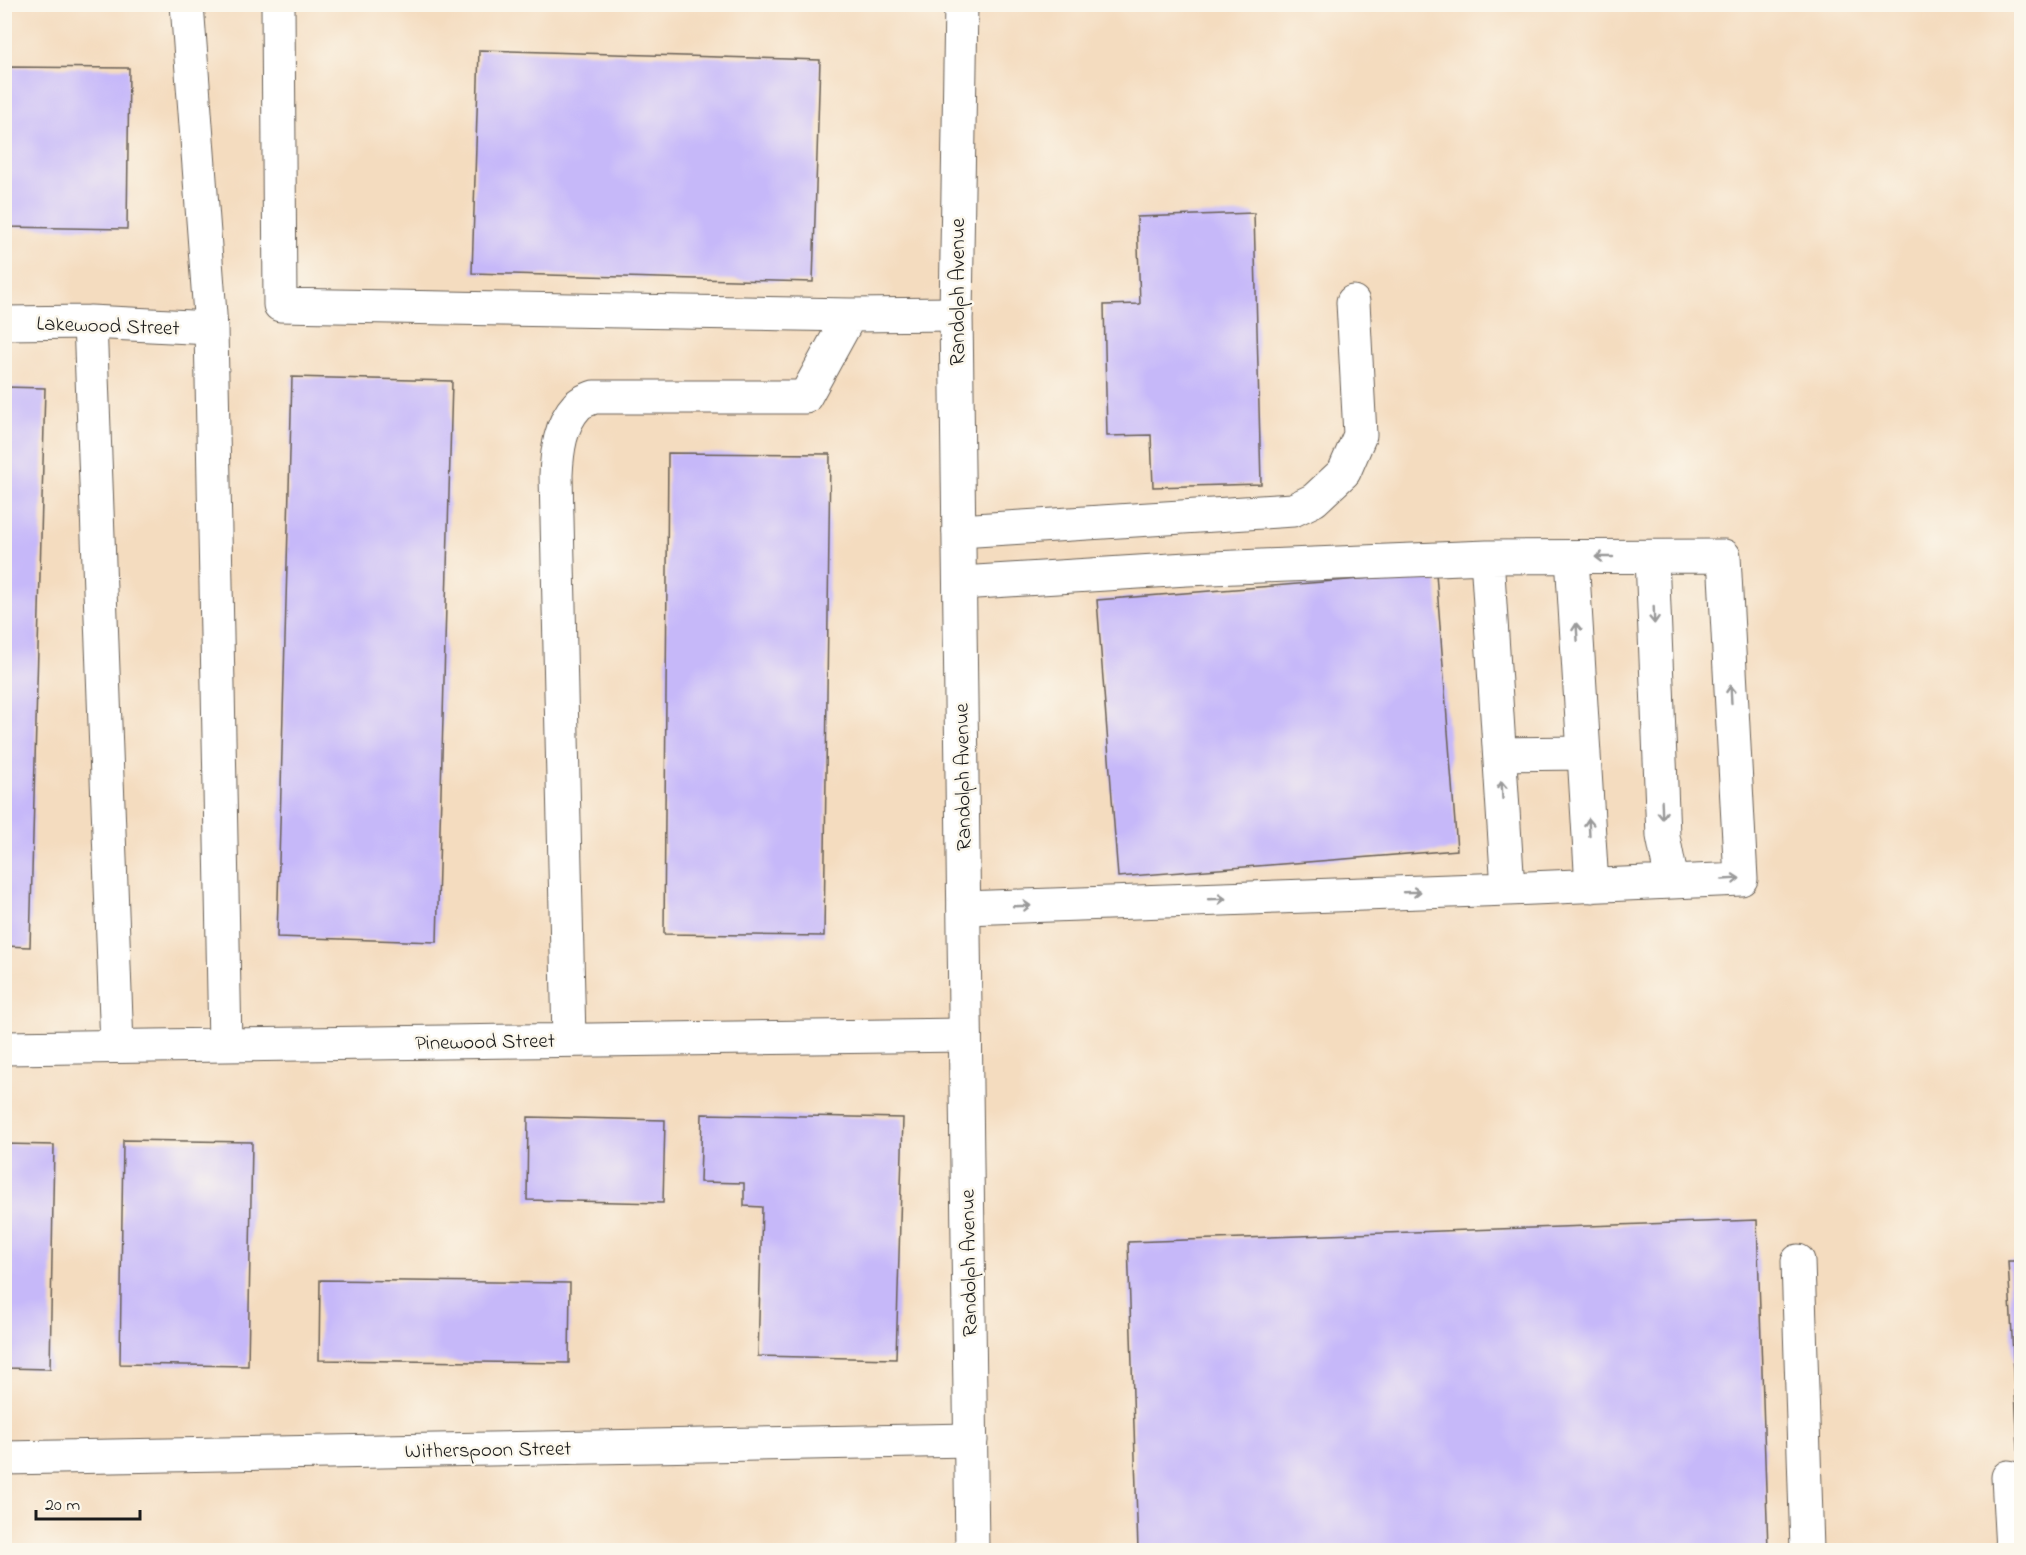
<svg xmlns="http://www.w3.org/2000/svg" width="2026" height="1555" font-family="'Indie Flower',sans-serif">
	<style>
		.building { fill: #c6b8f9 }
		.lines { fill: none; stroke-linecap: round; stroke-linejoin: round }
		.minor-casing { stroke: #685f55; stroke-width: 35 }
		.major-casing { stroke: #685f55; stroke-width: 35 }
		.minor { stroke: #fff; stroke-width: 33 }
		.major { stroke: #fff; stroke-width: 33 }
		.oneway { stroke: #999 }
		.labels { text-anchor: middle; stroke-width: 5; stroke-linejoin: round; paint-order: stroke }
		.street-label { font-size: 21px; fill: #1c1c1c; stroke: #fbf7ec }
	</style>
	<rect width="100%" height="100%" fill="#fbf7ec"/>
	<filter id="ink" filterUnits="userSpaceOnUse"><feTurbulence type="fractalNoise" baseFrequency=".0167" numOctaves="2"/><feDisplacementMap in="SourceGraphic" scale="12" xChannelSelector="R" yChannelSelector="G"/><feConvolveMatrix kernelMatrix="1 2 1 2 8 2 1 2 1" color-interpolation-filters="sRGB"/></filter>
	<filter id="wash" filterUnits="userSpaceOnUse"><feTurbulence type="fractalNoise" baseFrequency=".008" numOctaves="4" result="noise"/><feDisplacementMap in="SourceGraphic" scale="24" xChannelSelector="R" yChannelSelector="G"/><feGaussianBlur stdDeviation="1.35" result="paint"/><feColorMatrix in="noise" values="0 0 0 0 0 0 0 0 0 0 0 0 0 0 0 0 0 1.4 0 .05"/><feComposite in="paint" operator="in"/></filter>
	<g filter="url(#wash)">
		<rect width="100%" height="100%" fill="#f4dcbf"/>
		<g id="blocks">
			<!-- building -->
			<path class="building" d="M 479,50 L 820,60 L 813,282 L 472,273 Z
				M 4,67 L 129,68 L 127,229 L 4,227 Z
				M 1254,213 L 1261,484 L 1153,487 L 1151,435 L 1107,436 L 1104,305 L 1140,304 L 1137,217 Z
				M 292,377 L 452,381 L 437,942 L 277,937 Z
				M 4,387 L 45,388 L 30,947 L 4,946 Z
				M 668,453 L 830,454 L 824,936 L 664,934 Z
				M 1436,573 L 1457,850 L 1118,877 L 1097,600 Z
				M 702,1114 L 903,1118 L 896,1359 L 758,1356 L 762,1207 L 744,1206 L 744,1183 L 700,1182 Z
				M 528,1117 L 665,1120 L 663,1203 L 527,1200 Z
				M 123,1140 L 252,1142 L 248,1366 L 120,1364 Z
				M 4,1144 L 54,1145 L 50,1369 L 4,1368 Z
				M 1757,1220 L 1768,1549 L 1138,1550 L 1128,1242 Z
				M 2008,1261 L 2022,1261 L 2022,1485 L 2020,1485 Z
				M 320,1280 L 570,1283 L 569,1363 L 319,1360 Z"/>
		</g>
	</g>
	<g filter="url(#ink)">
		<use href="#blocks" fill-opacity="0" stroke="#685f55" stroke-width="1.5"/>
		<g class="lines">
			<!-- minor casing -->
			<g class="minor-casing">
				<path id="minor" d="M 187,4 L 211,328 L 225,1045
					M 278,4 L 280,305 L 850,315 L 956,314
					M 90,322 L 117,1046
					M 4,323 L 90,322 L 211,328
					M 959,531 L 1293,510 L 1314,500 L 1344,472 L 1360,435 L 1353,302
					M 1487,557 L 1724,556 L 1741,879 L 1508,889
					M 1572,557 L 1592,886
					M 1652,557 L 1663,836 L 1672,882
					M 960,583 L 1187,569 L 1487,557 L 1508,889 L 964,908
					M 1500,754 L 1584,753
					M 569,1040 L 556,475 C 557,452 560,424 577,406 C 580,402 589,399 594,397 L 805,397 L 850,315
					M 4,1048 L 965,1035
					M 1798,1261 L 1807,1550
					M 4,1458 L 971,1440
					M 2008,1477 L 2012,1550"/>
			</g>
			<!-- major casing -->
			<g class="major-casing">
				<path id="major" d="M 961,4 L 956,314 L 972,1550"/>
			</g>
			<!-- minor -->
			<use href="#minor" class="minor"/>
			<!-- major -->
			<use href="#major" class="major"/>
		</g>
		<!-- one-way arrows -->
		<defs><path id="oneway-shaft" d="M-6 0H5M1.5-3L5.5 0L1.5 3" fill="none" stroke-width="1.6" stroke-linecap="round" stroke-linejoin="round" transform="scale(1.5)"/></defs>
		<g class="oneway">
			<use href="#oneway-shaft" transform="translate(1604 557) rotate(180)"/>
			<use href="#oneway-shaft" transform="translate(1654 615) rotate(88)"/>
			<use href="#oneway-shaft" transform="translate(1577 632) rotate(-94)"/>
			<use href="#oneway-shaft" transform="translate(1731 694) rotate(-93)"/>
			<use href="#oneway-shaft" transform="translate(1502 790) rotate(-93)"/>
			<use href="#oneway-shaft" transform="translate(1662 810) rotate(88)"/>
			<use href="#oneway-shaft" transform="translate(1589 827) rotate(-93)"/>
			<use href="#oneway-shaft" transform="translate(1731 879) rotate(-3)"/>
			<use href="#oneway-shaft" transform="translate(1412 892) rotate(-2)"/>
			<use href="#oneway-shaft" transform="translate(1217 899) rotate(-2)"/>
			<use href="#oneway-shaft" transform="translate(1022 906) rotate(-2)"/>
		</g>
	</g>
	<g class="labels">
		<!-- street labels -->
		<g class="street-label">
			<text transform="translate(957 292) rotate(-90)" y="7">Randolph Avenue</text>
			<text transform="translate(108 325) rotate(2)" y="7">Lakewood Street</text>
			<text transform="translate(962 777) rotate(-91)" y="7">Randolph Avenue</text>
			<text transform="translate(485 1041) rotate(-1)" y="7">Pinewood Street</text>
			<text transform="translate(968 1263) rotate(-91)" y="7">Randolph Avenue</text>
			<text transform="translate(488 1449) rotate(-1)" y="7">Witherspoon Street</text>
		</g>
	</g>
	<!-- margin -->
	<rect width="2026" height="1555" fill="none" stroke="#fbf7ec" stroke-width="24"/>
	<!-- scale -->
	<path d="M36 1510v9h104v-9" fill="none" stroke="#1c1c1c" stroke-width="3"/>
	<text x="45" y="1510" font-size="18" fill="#1c1c1c" stroke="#fbf7ec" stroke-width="4.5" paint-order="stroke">20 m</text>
</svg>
